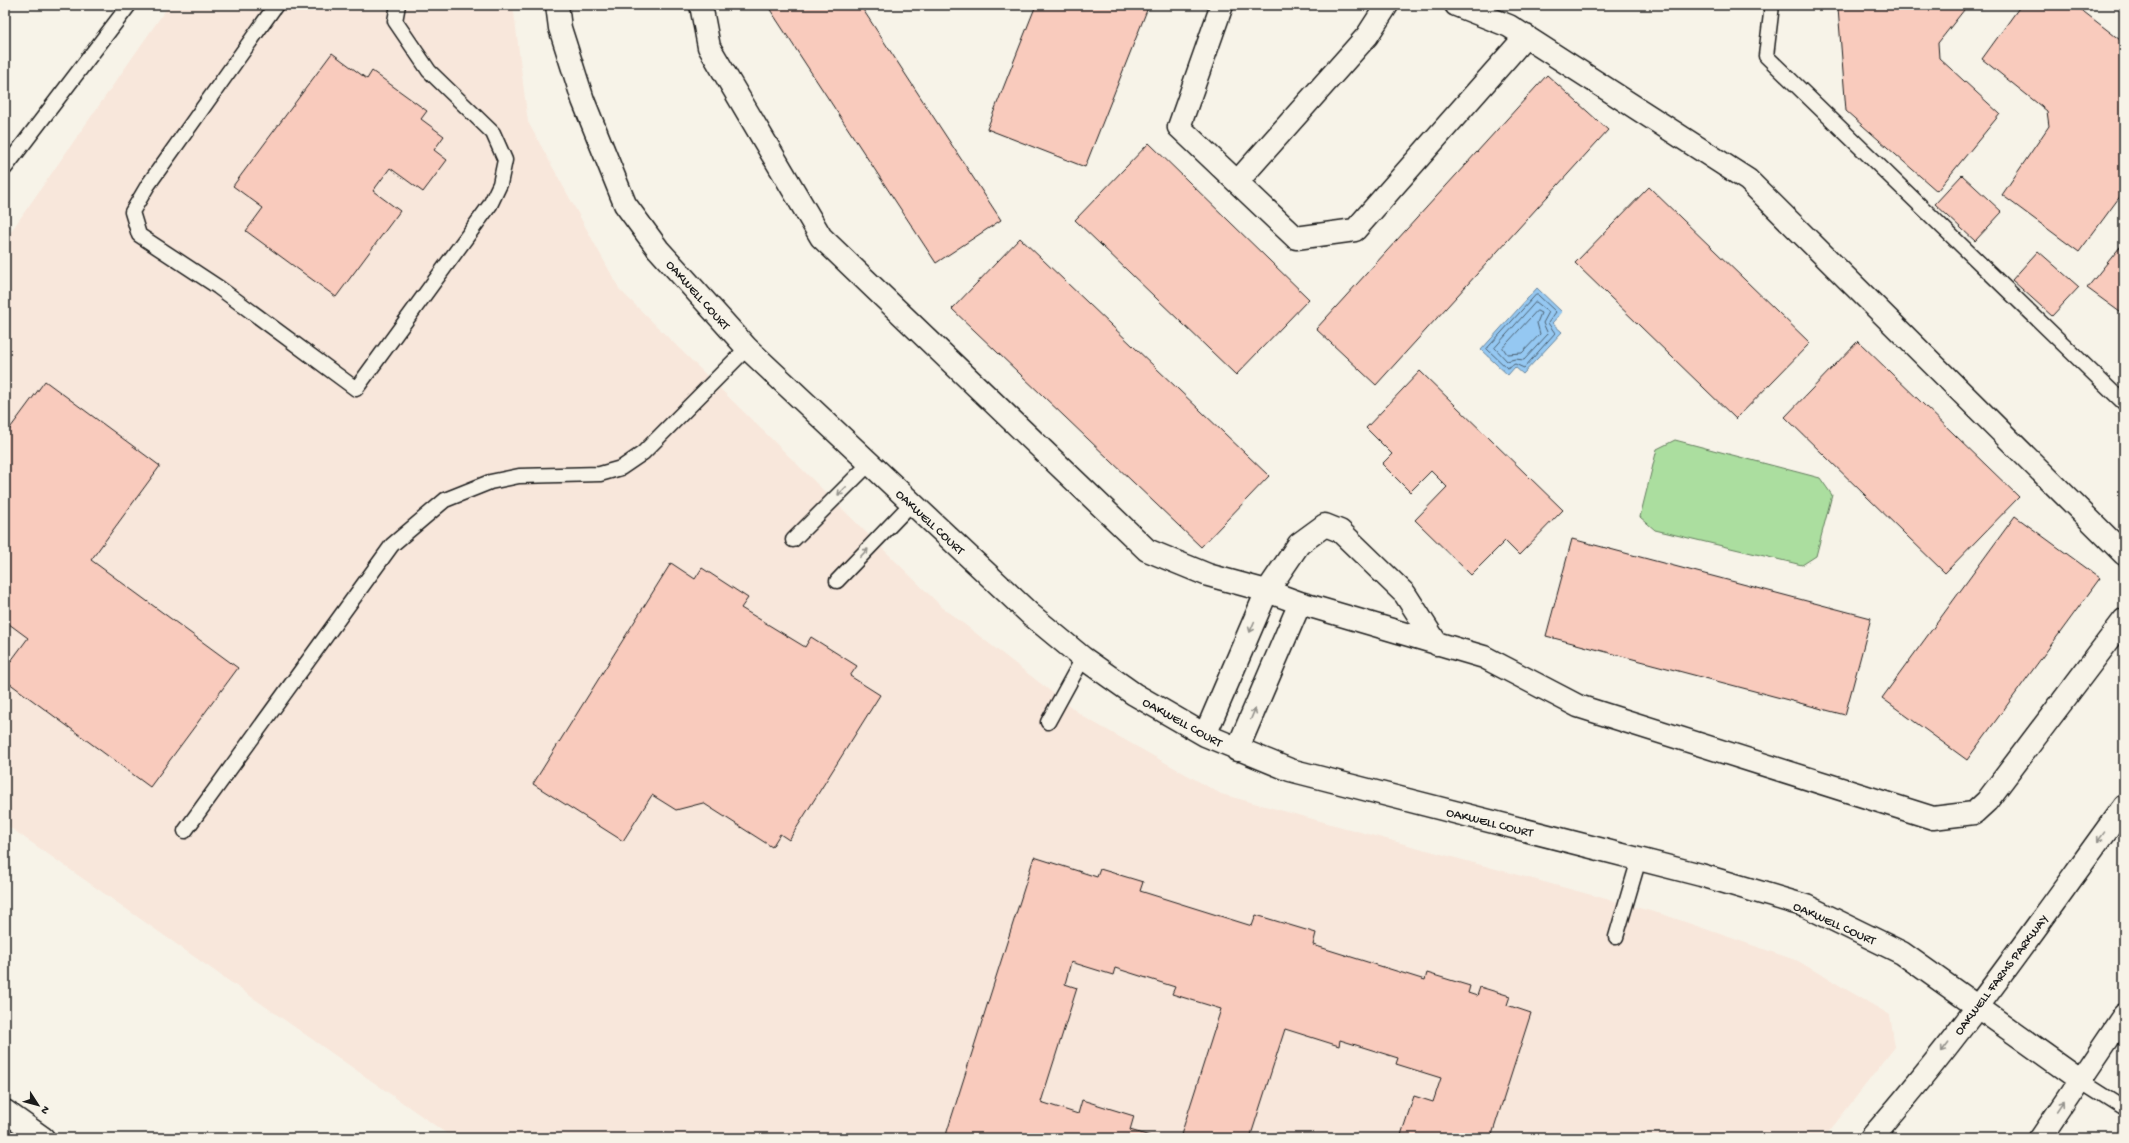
<svg xmlns="http://www.w3.org/2000/svg" width="2129" height="1143" font-family="'Gochi Hand',sans-serif">
	<style>
		.built { fill: #f8e7db }
		.green { fill: #abde9f; stroke: #647d5e }
		.water { fill: #95c8f2; stroke: #65839c }
		.lines { fill: none; stroke-linecap: round; stroke-linejoin: round }
		.shore { stroke: #4c6172; stroke-width: 1 }
		.building { fill: #f9cbbd; stroke: #1c1c1c }
		.lane-casing { stroke: #1c1c1c; stroke-width: 17 }
		.street-casing { stroke: #1c1c1c; stroke-width: 25 }
		.lane { stroke: #f7f3e8; stroke-width: 14 }
		.street { stroke: #f7f3e8; stroke-width: 22 }
		.oneway { stroke: #94928c }
		.labels { text-anchor: middle; stroke-width: 3.5; stroke-linejoin: round; paint-order: stroke }
		.street-label { font-size: 13px; fill: #1c1c1c; stroke: #f7f3e8 }
	</style>
	<rect width="100%" height="100%" fill="#f7f3e8"/>
	<filter id="ink" filterUnits="userSpaceOnUse"><feTurbulence type="fractalNoise" baseFrequency=".025" numOctaves="2"/><feDisplacementMap in="SourceGraphic" scale="8" xChannelSelector="R" yChannelSelector="G"/><feConvolveMatrix kernelMatrix="1 2 1 2 8 2 1 2 1" color-interpolation-filters="sRGB"/></filter>
	<g filter="url(#ink)">
		<!-- built -->
		<path class="built" d="M 169,5 L 513,5 L 528,122 L 620,290 L 942,607 L 1084,717 L 1221,794 L 1665,915 L 1798,961 L 1890,1015 L 1895,1047 L 1824,1138 L 453,1138 L 5,824 L 5,240 Z"/>
		<!-- green -->
		<path class="green" d="M 1675,440 L 1820,478 L 1832,495 L 1816,556 L 1802,565 L 1655,530 L 1640,517 L 1657,449 Z"/>
		<!-- water -->
		<path class="water" d="M 1537,288 L 1562,312 L 1552,323 L 1562,332 L 1523,374 L 1515,367 L 1508,375 L 1481,350 Z"/>
		<g class="lines">
			<!-- shore -->
			<path class="shore" d="M 1536,295 L 1538,295 L 1556,312 L 1548,323 L 1555,333 L 1524,368 L 1515,364 L 1507,368 L 1487,349 Z
				M 1536,302 L 1549,312 L 1543,323 L 1548,334 L 1524,360 L 1515,359 L 1507,361 L 1495,348 Z
				M 1537,311 L 1541,313 L 1537,323 L 1540,334 L 1522,353 L 1507,354 L 1503,348 Z"/>
		</g>
		<!-- building -->
		<path class="building" d="M 767,5 L 860,5 L 1001,220 L 936,263 Z
			M 1036,5 L 1149,5 L 1085,167 L 987,129 Z
			M 1840,5 L 1968,5 L 1938,43 L 1939,58 L 2000,114 L 1937,191 L 1846,111 L 1838,8 Z
			M 2021,5 L 2075,5 L 2124,43 L 2124,191 L 2079,252 L 2002,195 L 2049,126 L 2047,111 L 1982,59 Z
			M 332,53 L 367,79 L 372,71 L 427,111 L 421,119 L 444,136 L 434,150 L 447,160 L 423,192 L 390,168 L 373,191 L 400,211 L 336,297 L 246,231 L 263,208 L 233,186 Z
			M 1547,75 L 1608,130 L 1376,385 L 1316,329 Z
			M 1149,143 L 1309,299 L 1236,375 L 1075,220 Z
			M 1962,175 L 2002,212 L 1975,241 L 1935,204 Z
			M 1649,187 L 1810,343 L 1736,419 L 1575,263 Z
			M 1020,238 L 1269,476 L 1201,547 L 952,309 Z
			M 2124,242 L 2124,315 L 2087,288 Z
			M 2038,251 L 2079,287 L 2052,316 L 2012,280 Z
			M 1858,341 L 2019,497 L 1945,573 L 1785,417 Z
			M 1420,371 L 1563,510 L 1519,555 L 1505,541 L 1471,575 L 1415,520 L 1447,487 L 1431,471 L 1410,492 L 1382,464 L 1392,454 L 1366,428 Z
			M 45,381 L 160,466 L 91,560 L 238,668 L 150,787 L 5,680 L 5,669 L 28,638 L 5,621 L 5,435 Z
			M 2015,516 L 2100,578 L 1967,760 L 1882,698 Z
			M 1572,539 L 1871,618 L 1845,715 L 1546,636 Z
			M 671,563 L 695,579 L 702,568 L 748,598 L 741,608 L 805,647 L 811,637 L 857,666 L 850,676 L 880,695 L 789,840 L 780,834 L 772,847 L 703,803 L 676,810 L 652,795 L 623,841 L 533,784 Z
			M 1034,857 L 1097,877 L 1100,869 L 1143,882 L 1140,891 L 1252,926 L 1256,915 L 1316,933 L 1313,945 L 1425,980 L 1427,973 L 1470,986 L 1468,993 L 1477,996 L 1480,987 L 1510,996 L 1507,1005 L 1531,1013 L 1491,1138 L 1400,1138 L 1414,1096 L 1433,1102 L 1441,1078 L 1396,1064 L 1398,1058 L 1340,1040 L 1339,1046 L 1285,1029 L 1250,1138 L 1180,1138 L 1221,1009 L 1172,994 L 1175,987 L 1115,968 L 1113,975 L 1071,962 L 1065,984 L 1077,988 L 1041,1102 L 1078,1114 L 1082,1100 L 1134,1116 L 1130,1130 L 1150,1136 L 1149,1138 L 945,1138 Z"/>
		<g class="lines">
			<!-- lane casing -->
			<g class="lane-casing">
				<path id="lane" d="M 276,5 L 148,185 L 132,212 L 139,235 L 218,287 L 356,389 L 490,205 L 500,184 L 505,160 L 493,133 L 429,71 L 395,21 L 398,5
					M 1772,5 L 1766,56 L 2124,403
					M 5,168 L 129,5
					M 793,540 L 870,463
					M 837,581 L 912,503
					M 1048,722 L 1083,658
					M 185,831 L 392,545 L 445,500 L 490,482 L 519,476 L 600,474 L 621,468 L 643,453 L 747,348
					M 1616,937 L 1639,859
					M 2080,1080 L 2124,1108"/>
			</g>
			<!-- street casing -->
			<g class="street-casing">
				<path id="street" d="M 557,5 L 560,28 L 583,100 L 625,204 L 658,249 L 747,348 L 1030,614 L 1083,658 L 1134,694 L 1205,735 L 1290,770 L 1701,875 L 1806,906 L 1902,953 L 2080,1080
					M 701,5 L 709,47 L 821,237 L 1147,550 L 1208,575 L 1267,591 L 1300,603 L 1484,657 L 1578,706 L 1933,818 L 1974,813 L 1987,801 L 2124,620
					M 1222,5 L 1179,127 L 1296,238 L 1355,230 L 1526,36
					M 1456,5 L 1509,26 L 1748,180 L 2124,554
					M 1237,182 L 1367,36 L 1387,5
					M 1205,735 L 1267,591 L 1299,544 L 1325,525 L 1340,531 L 1405,594 L 1437,644
					M 1237,750 L 1300,603
					M 5,1111 L 43,1138
					M 1871,1138 C 1963,1034 2042,918 2124,806
					M 2041,1138 L 2124,1015"/>
			</g>
			<!-- lane -->
			<use href="#lane" class="lane"/>
			<!-- street -->
			<use href="#street" class="street"/>
		</g>
		<!-- one-way arrows -->
		<defs><path id="oneway-shaft" d="M-6 0H5M1.5-3L5.5 0L1.5 3" fill="none" stroke-width="1.6" stroke-linecap="round" stroke-linejoin="round"/></defs>
		<g class="oneway">
			<use href="#oneway-shaft" transform="translate(842 491) rotate(135)"/>
			<use href="#oneway-shaft" transform="translate(864 553) rotate(-46)"/>
			<use href="#oneway-shaft" transform="translate(1252 627) rotate(113)"/>
			<use href="#oneway-shaft" transform="translate(1253 714) rotate(-67)"/>
			<use href="#oneway-shaft" transform="translate(2101 837) rotate(126)"/>
			<use href="#oneway-shaft" transform="translate(1945 1047) rotate(127)"/>
			<use href="#oneway-shaft" transform="translate(2062 1106) rotate(-56)"/>
		</g>
	</g>
	<g class="labels">
		<!-- street labels -->
		<g class="street-label">
			<text transform="translate(699 294) rotate(48)" y="5">OAKWELL COURT</text>
			<text transform="translate(931 521) rotate(43)" y="5">OAKWELL COURT</text>
			<text transform="translate(1183 721) rotate(29)" y="5">OAKWELL COURT</text>
			<text transform="translate(1490 821) rotate(14)" y="5">OAKWELL COURT</text>
			<text transform="translate(1835 922) rotate(24)" y="5">OAKWELL COURT</text>
			<text transform="translate(2000 974) rotate(-53)" y="5">OAKWELL FARMS PARKWAY</text>
		</g>
	</g>
	<!-- margin -->
	<rect width="2129" height="1143" fill="none" stroke="#f7f3e8" stroke-width="20"/>
	<rect x="10" y="10" width="2109" height="1123" fill="none" stroke="#1c1c1c" stroke-width="1.5" filter="url(#ink)"/>
	<!-- north arrow -->
	<g transform="translate(38 1105) rotate(126)" stroke="#f7f3e8" stroke-width="3" paint-order="stroke">
	<path d="M0-3L7 15L0 10L-7 15Z" fill="#1c1c1c"/>
	<text y="-6" font-size="11" font-weight="bold" text-anchor="middle" fill="#1c1c1c">N</text>
	</g>
</svg>
